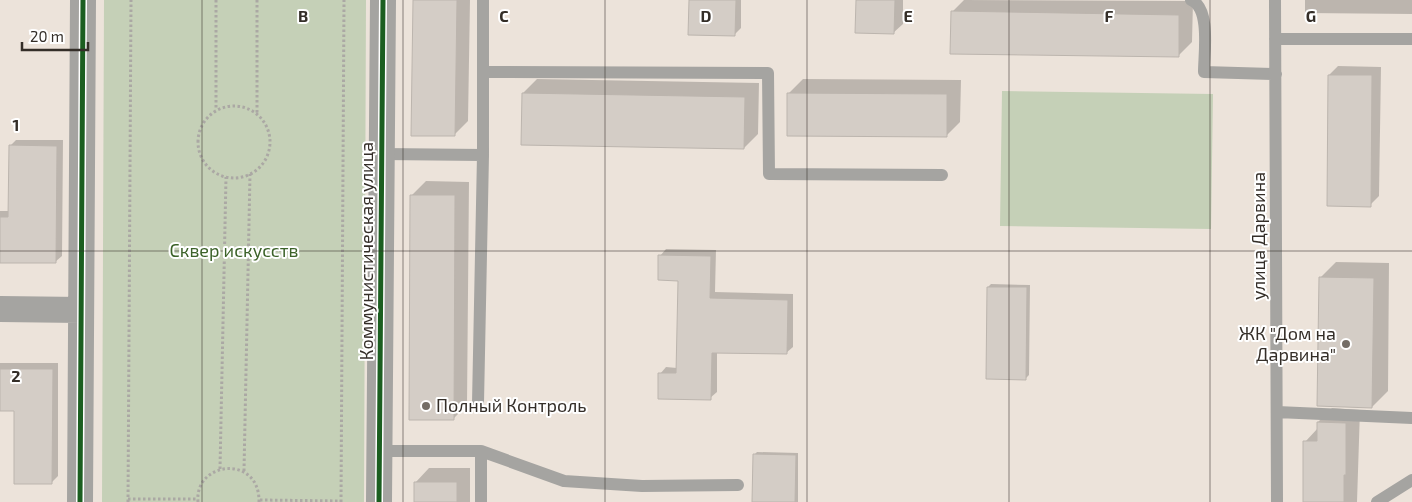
<svg xmlns="http://www.w3.org/2000/svg" width="1412" height="502" font-family="'Exo 2',sans-serif">
	<style>
		.green { fill: #c5d0b7 }
		.shadow { fill: #0003 }
		.building { fill: #d4cdc6; stroke: #bcb5ae }
		.lines { fill: none; stroke-linecap: round; stroke-linejoin: round }
		.path { stroke: #aba8a4; stroke-width: 3; stroke-dasharray: 2.5 2.5; stroke-linecap: butt }
		.service { stroke: #a5a4a1; stroke-width: 12 }
		.minor { stroke: #a5a4a1; stroke-width: 26 }
		.cycleway-casing { stroke: #fff; stroke-width: 8 }
		.cycleway { stroke: #1b5e20; stroke-width: 5 }
		.grid { fill: none; stroke: #342e28; stroke-width: 1; stroke-opacity: 0.55 }
		.poi-dot { fill: #746d66; stroke: #fff; stroke-width: 2 }
		.labels { text-anchor: middle; stroke-width: 4; stroke-linejoin: round; paint-order: stroke }
		.street-label { font-size: 18px; fill: #342e28; stroke: #fff }
		.park-label { font-size: 18px; fill: #3c6229; stroke: #fff }
		.poi-label { font-size: 18px; fill: #342e28; stroke: #fff; text-anchor: end }
		.grid-label { font-size: 16px; text-anchor: middle; font-weight: bold; fill: #342e28; stroke: #fff; stroke-width: 4; stroke-linejoin: round; paint-order: stroke }
	</style>
	<rect width="100%" height="100%" fill="#ece3da"/>
	<!-- green -->
	<path class="green" d="M 104,0 L 366,0 L 364,502 L 102,502 Z
		M 1002,91 L 1213,94 L 1211,229 L 1000,226 Z"/>
	<!-- shadow -->
	<path class="shadow" d="M 415,0 L 470,0 L 468,121 L 454,135 Z
		M 690,0 L 741,0 L 741,28 L 734,35 Z
		M 858,0 L 903,0 L 903,24 L 893,33 Z
		M 964,0 L 1193,1 L 1192,42 L 1178,56 L 952,12 Z
		M 1305,0 L 1412,0 L 1412,14 L 1305,13 Z
		M 1338,66 L 1381,67 L 1379,196 L 1370,205 L 1329,75 Z
		M 537,79 L 759,83 L 758,134 L 744,148 L 523,93 Z
		M 803,79 L 961,80 L 960,122 L 946,136 L 789,93 Z
		M 16,140 L 63,140 L 62,256 L 55,262 L 0,261 L 0,211 L 9,211 L 10,146 Z
		M 426,181 L 469,182 L 467,405 L 453,419 L 412,195 Z
		M 666,249 L 716,250 L 715,292 L 793,294 L 793,347 L 786,353 L 717,352 L 717,392 L 710,398 L 660,374 L 666,367 L 677,368 L 679,279 L 660,256 Z
		M 1336,262 L 1389,263 L 1388,391 L 1372,407 L 1320,278 Z
		M 991,284 L 1030,285 L 1029,375 L 1026,378 L 988,287 Z
		M 0,363 L 58,363 L 58,476 L 52,482 L 15,410 L 0,410 Z
		M 1332,408 L 1360,410 L 1357,502 L 1304,502 L 1305,442 L 1318,428 L 1318,422 Z
		M 757,452 L 798,453 L 798,502 L 754,502 L 754,455 Z
		M 429,468 L 470,468 L 470,502 L 415,502 L 415,483 Z"/>
	<!-- building -->
	<path class="building" d="M 413,0 L 457,0 L 455,136 L 411,136 Z
		M 689,0 L 736,0 L 735,36 L 688,35 Z
		M 856,0 L 895,0 L 894,34 L 855,33 Z
		M 951,11 L 1179,15 L 1179,57 L 950,54 Z
		M 1328,75 L 1372,75 L 1371,207 L 1327,206 Z
		M 522,93 L 745,97 L 744,149 L 521,145 Z
		M 787,93 L 947,94 L 947,137 L 787,136 Z
		M 9,145 L 57,146 L 56,263 L 0,263 L 0,217 L 8,217 Z
		M 410,195 L 455,195 L 454,420 L 409,420 Z
		M 658,255 L 711,256 L 710,298 L 788,300 L 787,354 L 712,353 L 711,400 L 658,399 L 658,373 L 676,373 L 678,281 L 658,280 Z
		M 1319,277 L 1374,278 L 1372,408 L 1317,406 Z
		M 987,287 L 1027,287 L 1026,380 L 986,379 Z
		M 0,369 L 53,369 L 52,484 L 14,484 L 14,411 L 0,411 Z
		M 1317,422 L 1346,423 L 1346,475 L 1344,475 L 1344,502 L 1303,502 L 1303,441 L 1317,441 Z
		M 753,454 L 796,455 L 795,502 L 752,502 Z
		M 414,482 L 457,482 L 457,502 L 414,502 Z"/>
	<g class="lines">
		<!-- path -->
		<path class="path" d="M 216,0 L 216,109
			M 257,0 L 257,114
			M198 142a36 36 0 1 1 72 0a36 36 0 1 1-72 0Z
			M 220,469 L 226,177
			M 244,471 L 250,174
			M 128,499 L 197,499
			M 260,500 L 341,501
			M 128,502 L 131,0
			M 198,502 C 194,461 260,454 259,502
			M 341,502 L 344,0"/>
		<!-- service -->
		<path class="service" d="M 1191,0 C 1211,8 1204,54 1204,72 L 1276,74
			M 1275,0 L 1277,502
			M 1275,39 L 1412,39
			M 483,72 L 768,73 L 769,174 L 942,175
			M 382,154 L 483,155
			M 478,403 L 483,155 L 483,0
			M 1277,412 L 1412,418
			M 380,451 L 481,451 L 564,481 L 642,486 L 738,485
			M 481,502 L 481,451
			M 1377,502 L 1412,480"/>
		<!-- minor -->
		<path class="minor" d="M 0,309 L 81,310
			M 80,502 L 83,0
			M 379,502 L 383,0"/>
		<!-- cycleway casing -->
		<g class="cycleway-casing">
			<path id="cycleway" d="M 80,502 L 83,0
				M 379,502 L 383,0"/>
		</g>
		<!-- cycleway -->
		<use href="#cycleway" class="cycleway"/>
	</g>
	<!-- grid -->
	<path class="grid" d="M 202,0 L 202,502M 403,0 L 403,502M 605,0 L 605,502M 807,0 L 807,502M 1009,0 L 1009,502M 1210,0 L 1210,502M 0,251 L 1412,251"/>
	<!-- markers -->
	<g class="poi-dot">
		<circle cx="1346" cy="344" r="5"/>
		<circle cx="426" cy="406" r="5"/>
	</g>
	<g class="labels">
		<!-- street labels -->
		<g class="street-label">
			<text transform="translate(1259 236) rotate(-90)" y="6">улица Дарвина</text>
			<text transform="translate(367 251) rotate(-90)" y="6">Коммунистическая улица</text>
		</g>
		<!-- park labels -->
		<g class="park-label">
			<text x="234" y="257">Сквер искусств</text>
		</g>
		<!-- poi labels -->
		<g class="poi-label">
			<text x="1336" y="340">ЖК "Дом на<tspan x="1336" dy="21">Дарвина"</tspan></text>
			<text x="436" y="412" text-anchor="start">Полный Контроль</text>
		</g>
	</g>
	<g class="grid-label">
		<text x="303" y="22">B</text>
		<text x="504" y="22">C</text>
		<text x="706" y="22">D</text>
		<text x="908" y="22">E</text>
		<text x="1109" y="22">F</text>
		<text x="1311" y="22">G</text>
		<text x="16" y="131">1</text>
		<text x="16" y="382">2</text>
	</g>
	<!-- scale -->
	<path d="M22 42v8h66v-8" fill="none" stroke="#342e28" stroke-width="2.5"/>
	<text x="30" y="42" font-size="15" fill="#342e28" stroke="#ffffff" stroke-width="4" paint-order="stroke">20 m</text>
</svg>
